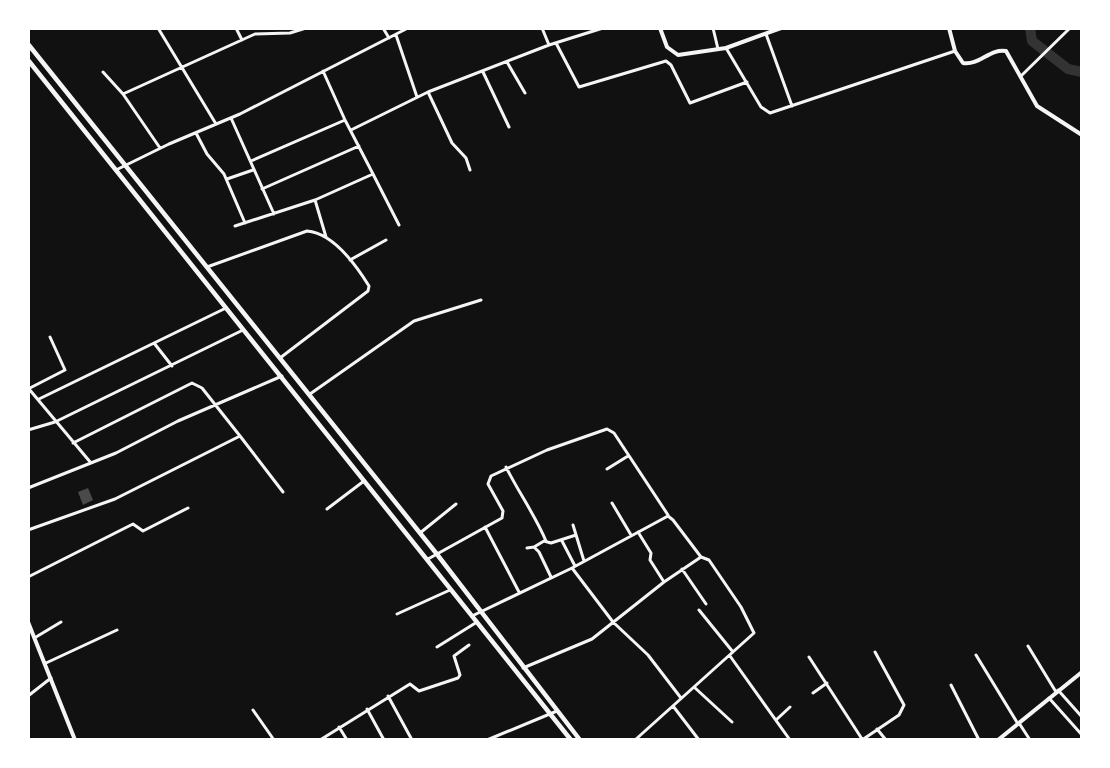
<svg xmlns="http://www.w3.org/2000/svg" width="1110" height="768" font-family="Jost,sans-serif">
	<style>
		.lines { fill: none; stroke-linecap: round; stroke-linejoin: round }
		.river { stroke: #333; stroke-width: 10 }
		.building { fill: #4a4a4a }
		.minor { stroke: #f5f5f5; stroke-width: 3 }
		.tertiary { stroke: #f5f5f5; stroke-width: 4 }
		.secondary { stroke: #f5f5f5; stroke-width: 4 }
		.primary { stroke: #f5f5f5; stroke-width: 4.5 }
	</style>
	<rect width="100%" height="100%" fill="#111"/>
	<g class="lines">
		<!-- river -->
		<path class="river" d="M 1030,28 L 1032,41 L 1068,69 L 1082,72"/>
	</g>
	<!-- building -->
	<path class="building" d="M 88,488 L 93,500 L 83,505 L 78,492 Z"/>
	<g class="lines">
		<!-- minor -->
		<path class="minor" d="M 158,28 L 216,124
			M 236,28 L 242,40
			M 383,28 L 389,38
			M 542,28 L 549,45
			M 713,28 L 718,49
			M 766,34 L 792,106
			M 396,35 L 417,97
			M 556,43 L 579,87 L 666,61 L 671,65 L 690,103 L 747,82
			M 726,48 L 761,107 L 770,113 L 955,51
			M 507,62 L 525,93
			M 323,71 L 345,120
			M 103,72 L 123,94 L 255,34 L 290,33 L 306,28
			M 483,72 L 509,127
			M 1021,76 L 1070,28
			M 428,92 L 452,143 L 466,158 L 470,170
			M 123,94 L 160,148
			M 231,118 L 274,214
			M 351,130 L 428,92 L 549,45 L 603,28
			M 196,133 L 207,154 L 224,174 L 245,223
			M 251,161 L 345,120 L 373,174
			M 116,170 L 169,144 L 240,114 L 408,28
			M 227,179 L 253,170
			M 262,189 L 359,146
			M 235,226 L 315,200
			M 326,237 L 315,200 L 373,174 L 399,225
			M 350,260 L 386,240
			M 207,267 L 307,231 C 333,233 356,265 369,286 L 368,291 L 280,358
			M 154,343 L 172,366
			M 28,389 L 65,370 L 50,337
			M 29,389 L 91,463
			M 310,394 L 414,321 L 481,300
			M 39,399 L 226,308
			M 28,430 L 55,422 L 243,330
			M 240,436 L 283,492
			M 506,467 C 519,493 535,515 546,541
			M 607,469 L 628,456
			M 28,488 L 116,453 L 178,421 L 282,376
			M 612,503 L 631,535
			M 327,509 L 364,481
			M 573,525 L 584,561
			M 485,527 L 519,592
			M 28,530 L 115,499 L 240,436 L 202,388 L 192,383 L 73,443
			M 638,532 L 651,553 L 650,560 L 664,582
			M 420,533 L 456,504
			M 562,541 L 575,566
			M 534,547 L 544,541 L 551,543 L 576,535
			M 527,548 L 534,547 L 539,552 L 551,577
			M 428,559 L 502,518 L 503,511 L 488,484 L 491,476 L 547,450 L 607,429 L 614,433 L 668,515
			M 572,568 L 613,622 L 648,655 L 681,698
			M 682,569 L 706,604
			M 28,577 L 133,524 L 143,531 L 188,508
			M 699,610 L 733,652
			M 397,614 L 450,590
			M 472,616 L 572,568 L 668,516 L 673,520 L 701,557 L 664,582 L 592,639 L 523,668
			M 36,637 L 61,622
			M 1028,646 L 1056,692
			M 437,647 L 477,622
			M 976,655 L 1018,724
			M 730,656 L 790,740
			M 809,657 L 862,739
			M 46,663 L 117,630
			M 951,685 L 979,740
			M 694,687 L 732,722
			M 1058,690 L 1082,717
			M 813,693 L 827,683
			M 28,696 L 51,678
			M 388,696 L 412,740
			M 1049,698 L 1082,735
			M 673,706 L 699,740
			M 367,709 L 384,740
			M 253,710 L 274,740
			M 776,720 L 790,707
			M 1019,723 L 1030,740
			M 339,727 L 347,740
			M 877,729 L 886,740
			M 320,740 L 410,684 L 419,691 L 458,678 L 460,675 L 454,656 L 469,645
			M 487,740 L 557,711
			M 635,740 L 754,633 L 741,607 L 709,560 L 701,557
			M 862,740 L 899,715 L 904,705 L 875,652"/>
		<!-- tertiary -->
		<path class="tertiary" d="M 660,28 L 667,47 L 678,55 L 726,48 L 781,28
			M 949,28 L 955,51 L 963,63 C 979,66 990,48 1006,51 L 1037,106 L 1082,135"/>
		<!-- secondary -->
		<path class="secondary" d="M 28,622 L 75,740
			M 998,740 L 1082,672"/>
		<!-- primary -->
		<path class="primary" d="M 28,44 L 436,553 L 580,740
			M 28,60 L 571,740"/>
	</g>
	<!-- border -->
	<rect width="1110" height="768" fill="none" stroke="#ffffff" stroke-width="60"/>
</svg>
